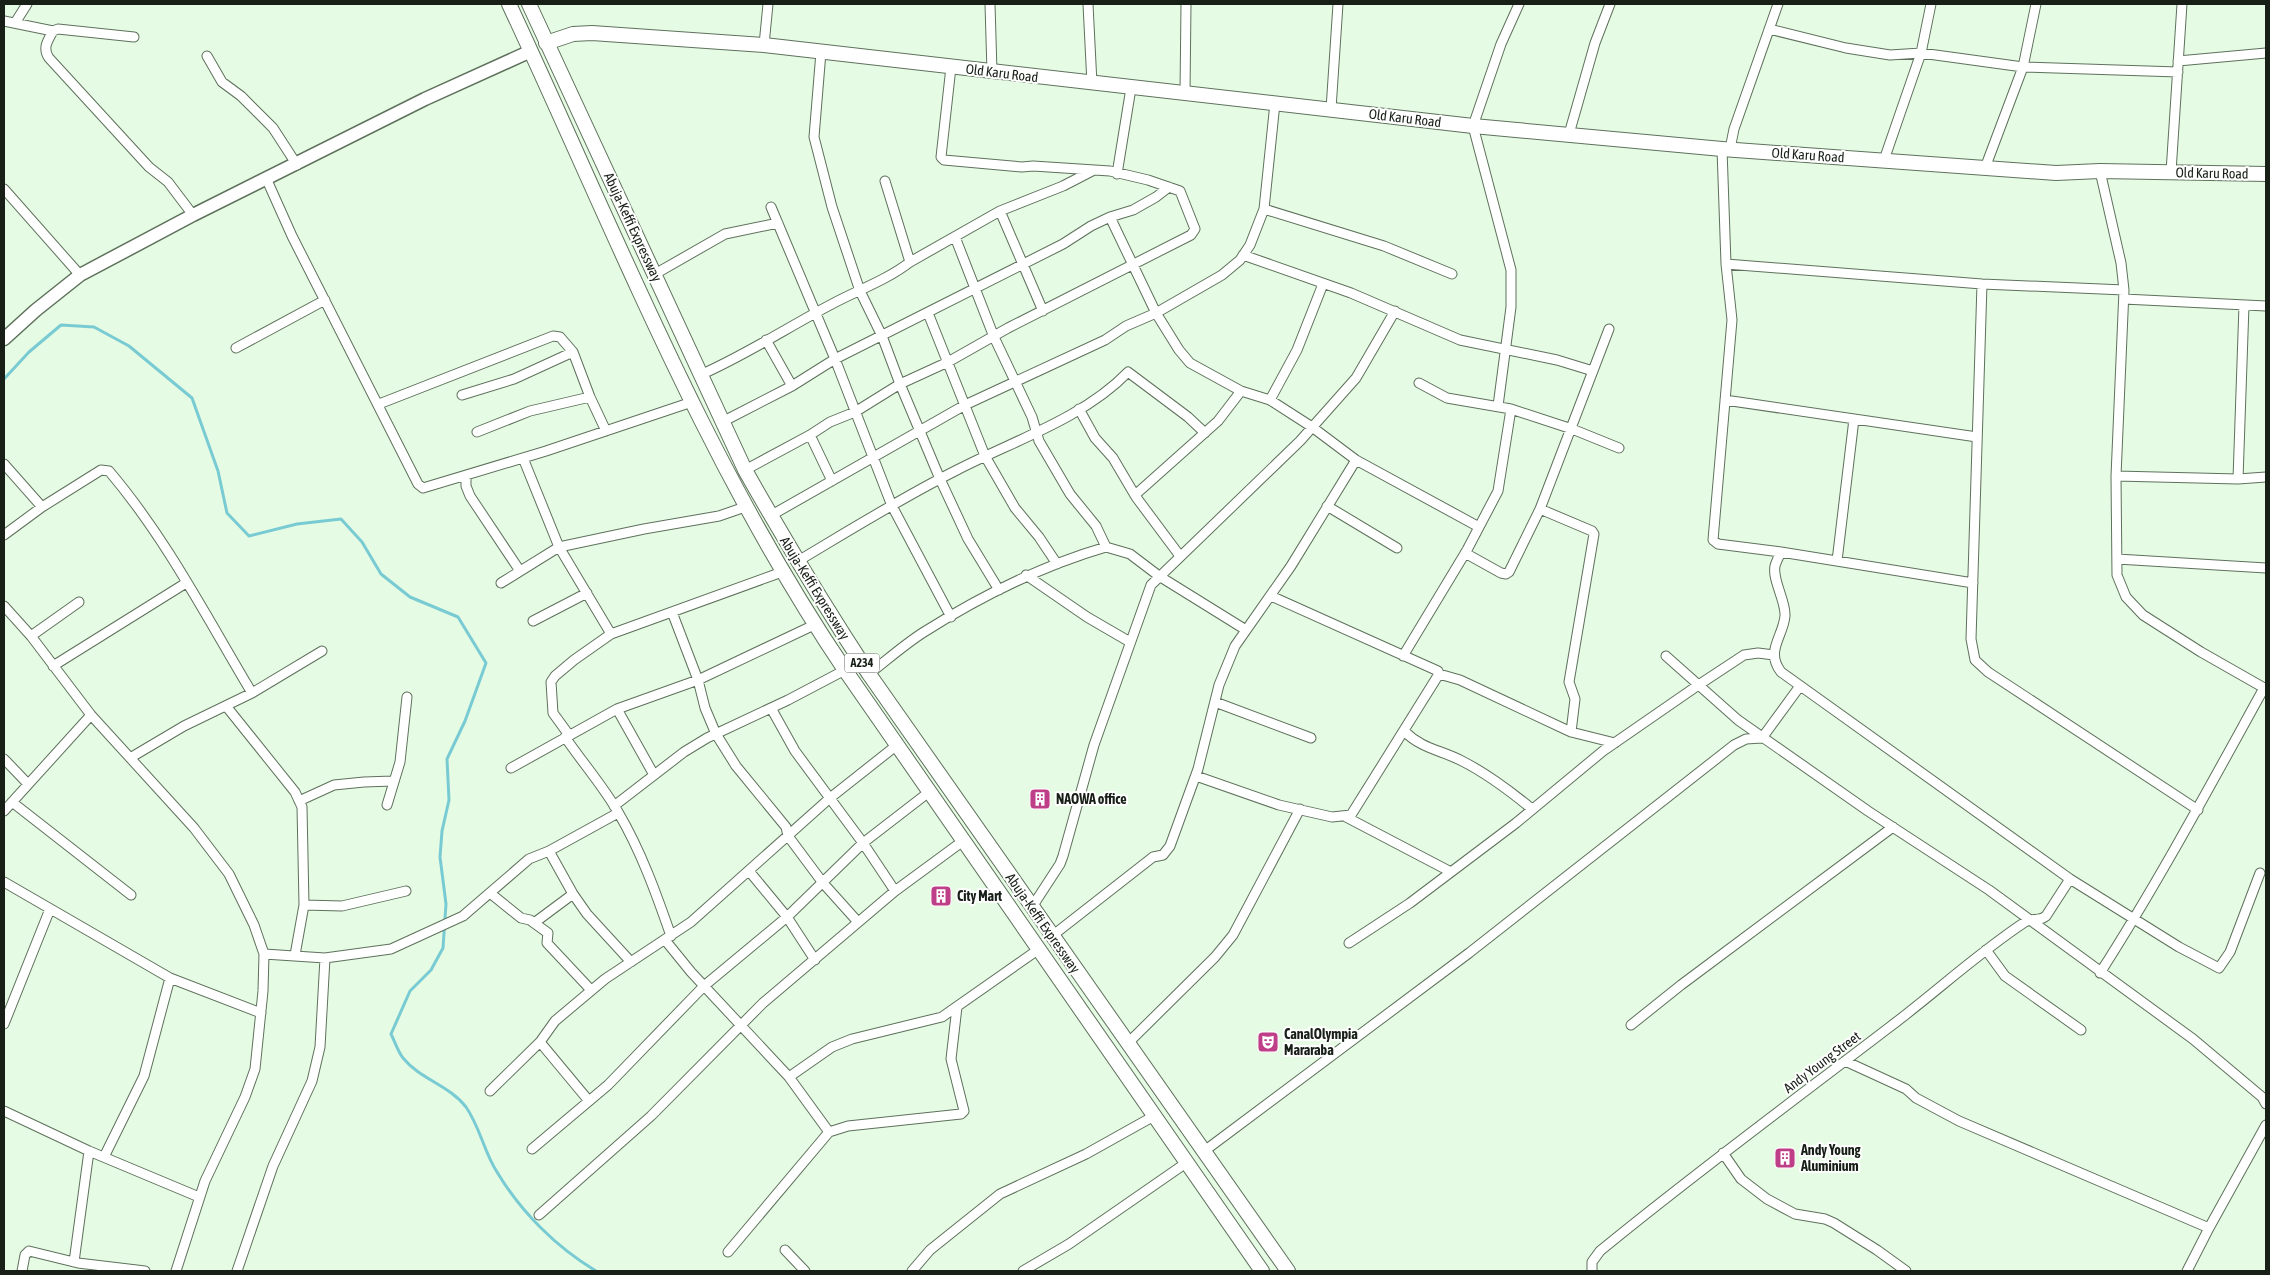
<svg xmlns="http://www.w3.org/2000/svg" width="2270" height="1275" font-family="'Asap Condensed',sans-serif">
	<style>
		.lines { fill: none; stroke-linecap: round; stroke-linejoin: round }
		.stream { stroke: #79cbd3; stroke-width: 3 }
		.minor-casing { stroke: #5e715c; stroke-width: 11 }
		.secondary-casing { stroke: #5e715c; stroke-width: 15 }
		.primary-casing { stroke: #5e715c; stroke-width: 16 }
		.trunk-casing { stroke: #5e715c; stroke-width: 16 }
		.minor { stroke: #fff; stroke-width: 9 }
		.secondary { stroke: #fff; stroke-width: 12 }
		.primary { stroke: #fff; stroke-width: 14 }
		.trunk { stroke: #fff; stroke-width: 14 }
		.labels { text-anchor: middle; stroke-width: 4; stroke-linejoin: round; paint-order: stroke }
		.shield { fill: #fff; stroke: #5d625d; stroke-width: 1 }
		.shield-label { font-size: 12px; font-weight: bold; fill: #171f17 }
		.street-label { font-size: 14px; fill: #171f17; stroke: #fff }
		.poi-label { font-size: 14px; font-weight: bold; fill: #171f17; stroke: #fff; text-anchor: start }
	</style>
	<rect width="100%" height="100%" fill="#e6fbe3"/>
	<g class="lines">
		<!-- stream -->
		<path class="stream" d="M 4,379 L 29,352 L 61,325 L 94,327 L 129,346 L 192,398 L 218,471 L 227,513 L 249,536 L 297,524 L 341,519 L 362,542 L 381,574 L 410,597 L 458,617 L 486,663 L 465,721 L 447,759 L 449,800 L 442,831 L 440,857 L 446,904 L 443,948 L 431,970 L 410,991 L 391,1034 C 395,1042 398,1052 403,1058 C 420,1079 449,1085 466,1107 C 480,1127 484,1152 497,1172 C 521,1212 556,1247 596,1271"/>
		<!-- minor casing -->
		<g class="minor-casing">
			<path id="minor" d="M 990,4 L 992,72
				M 1088,4 L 1092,84
				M 4,21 L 53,31 C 48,40 42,48 49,58 L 149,167 L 168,182 L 193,215
				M 15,23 L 27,4
				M 1769,29 L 1846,48 L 1890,55 L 1921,53 L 2023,67 L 2178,72
				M 53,31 L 58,29 L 134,37
				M 764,45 L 768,4
				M 821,52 L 814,137 L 832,207 L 860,291 L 882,336 L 900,384 L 940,479 L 968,539 L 999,590
				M 207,56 L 222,82 L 241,96 L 273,128 L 297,165
				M 2178,61 L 2266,53
				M 1185,93 L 1186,4
				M 1331,109 L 1338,4
				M 1569,134 L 1595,43 L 1610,4
				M 1722,149 L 1726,264 L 1732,320 L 1713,540 L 1718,544 L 1781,552 L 1973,583
				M 1730,149 L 1734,129 L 1778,4
				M 1884,160 L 1921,53 L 1931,4
				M 1985,168 L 2023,67 L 2036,4
				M 2100,171 L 2121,263 L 2124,290 L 2116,476 L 2117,575 L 2126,597 L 2143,615 L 2201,652 L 2266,689
				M 2171,172 L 2182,4
				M 1117,174 L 1131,88
				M 266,178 L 292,236 L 418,484 L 423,488 L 546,451 L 692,402
				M 885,181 L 910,262
				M 4,189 L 80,275
				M 771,207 L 835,359 L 892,506 L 951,617
				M 1264,209 L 1384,246 L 1452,274
				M 1000,211 L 1043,311
				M 1110,217 L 1156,313 L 1179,350 L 1190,363 L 1241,391 L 1270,400 L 1312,427 L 1356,460 L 1479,527
				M 955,237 L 994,337 L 1032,417 L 1039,441 L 1070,494 L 1096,526 L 1106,547 L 1130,554 L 1159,576 L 1246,630
				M 1243,255 L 1351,293 L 1460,340 L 1557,360 L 1593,371
				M 1726,264 L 1982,284 L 2124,290
				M 655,274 L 725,234 L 778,223
				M 1982,284 L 1971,639 L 1975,660 L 1988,672 L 2198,810
				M 2124,299 L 2266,306
				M 928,313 L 985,456 L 1015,508 L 1039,537 L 1057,564
				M 766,340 L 792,386
				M 236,348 L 325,300
				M 700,375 C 746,355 788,327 832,304 C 858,290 887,280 910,262 L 1000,211 L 1063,186 L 1092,171
				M 1419,383 L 1447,398 L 1511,409 L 1572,429 L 1619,448
				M 462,395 L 514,379 L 573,352
				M 1270,400 L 1297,350 L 1323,284
				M 1725,400 L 1977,437
				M 379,404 L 553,336 L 560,337 L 573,352 L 590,397 L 606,431
				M 1498,406 L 1511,307 L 1511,270 L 1473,126 L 1501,44 L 1519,4
				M 1079,409 L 1095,438 L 1113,458 L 1136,497 L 1180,556
				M 722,422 L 792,386 L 835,359 L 1063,244 L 1091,226 L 1110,217 L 1133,210 L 1156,197 L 1169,187
				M 477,432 L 530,411 L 590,397
				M 810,435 L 832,481
				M 523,458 L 559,547 L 611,634
				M 4,464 L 42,507
				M 745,470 L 810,435 L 830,422 L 855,412 L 900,384 L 948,362 L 1008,328 L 1191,235 L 1195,229 L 1180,191 L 1148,180 L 1110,171 L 1033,166 L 1022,167 L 944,160 L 941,157 L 951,67
				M 466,476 L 466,486 L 470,496 L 520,571
				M 2116,476 L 2238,479 L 2266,477
				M 2238,479 L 2244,305
				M 1135,495 L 1218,421 L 1241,391
				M 1327,506 L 1397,548
				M 1540,509 L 1592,531 L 1594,534 L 1569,682 L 1575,699 L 1571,732
				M 770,516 L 965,405 L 1105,340 L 1126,326 L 1156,313 L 1222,275 L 1240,260 L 1250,245 L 1264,209 L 1275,103
				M 4,535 L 42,507 L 101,470 L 109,471 C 166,538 207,618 252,693
				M 1781,552 C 1779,556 1776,562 1775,566 C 1772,580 1786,601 1785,616 C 1783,637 1765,651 1781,672 L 2070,879 L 2179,947 L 2219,968 L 2230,952 L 2260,873
				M 1465,553 L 1501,573 L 1506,574 L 1509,572 L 1540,509 L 1609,329
				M 2117,559 L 2266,568
				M 798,561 C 850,530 903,497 957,470 C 1013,441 1084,418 1128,372 L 1188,417 L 1205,433
				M 1837,561 L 1854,419
				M 1026,575 L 1087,617 L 1130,642
				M 501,583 L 559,547 L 644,529 L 719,516 L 745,507
				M 4,606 L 31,636 L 91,715 L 194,828 L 229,874 L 254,925 L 264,954 L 263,991 L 255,1069 L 245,1097 L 205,1181 L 176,1271
				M 672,612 L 698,680 L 705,708 L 716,734 L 736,766 L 786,827 L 788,836 L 823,883 L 858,922
				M 533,621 L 587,593
				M 31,636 L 79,602
				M 1403,656 L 1467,550 L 1498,491 L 1511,409
				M 1666,656 L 1738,720 L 1868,811 L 1989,890 L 2193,1039 L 2262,1097 L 2266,1104
				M 53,666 L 186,583
				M 869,674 C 887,660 905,644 924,632 C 981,596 1041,566 1106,547
				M 1439,674 L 1460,680 L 1571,732 L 1615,743
				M 1215,702 L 1311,738
				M 226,706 L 295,792 L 302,807 L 304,905 L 295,955
				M 771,708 L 795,751 L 863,843 L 895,891
				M 617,709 L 654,775
				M 1404,731 C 1422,749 1441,750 1462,761 C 1488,774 1510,791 1532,809
				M 569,735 L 553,713 L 551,682 L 555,676 L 574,660 L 611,634 L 782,572
				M 565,737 C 582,762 603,786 618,812 C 641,851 656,893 671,936
				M 130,758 L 184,726 L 252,693 L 322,651
				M 4,759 L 28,784
				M 511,768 L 617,709 L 698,680 L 814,625
				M 1196,776 L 1279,805 L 1332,817 L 1351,815 L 1439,674 L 1438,671 L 1271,596
				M 299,801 L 334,785 L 364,782 L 393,781
				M 12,802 L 131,895
				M 387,805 L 400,762 L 407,697
				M 614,806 L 684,752 L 707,738 L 788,700 L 845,670
				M 4,811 L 91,715
				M 1346,817 L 1451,872
				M 549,851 L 573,894 L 587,914 L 631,962
				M 749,871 L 787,917 L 815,960
				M 4,882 L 170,978 L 261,1013
				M 490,893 L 521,918 L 530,920 L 548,933 L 547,943 L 591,990
				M 304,905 L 342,906 L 406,891
				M 1032,907 L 1060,864 L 1063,856 L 1094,745 L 1151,585 L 1300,441 L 1356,378 L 1395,311
				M 534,923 L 573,894
				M 1052,936 L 1153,857 L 1163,855 L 1170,846 L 1198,769 L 1219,685 L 1235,646 L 1291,566 L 1356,460
				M 665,940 L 691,972 L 789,1077 L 829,1132
				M 1349,943 L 1410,903 L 1516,823 L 1603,751 L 1697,686 L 1744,655 L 1758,653 L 1774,655
				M 1986,950 L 2005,976 L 2081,1030
				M 264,954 L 325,958 L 391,949 L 463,916 L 529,859 L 549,851 L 618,813
				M 2100,973 C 2159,881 2211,784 2264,688
				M 4,1024 L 50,909
				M 1631,1025 L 1681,985 L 1893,827
				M 540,1042 L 589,1101
				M 1127,1044 L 1215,957 L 1233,935 L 1300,809
				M 1845,1061 L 1906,1089 L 1916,1098 L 1959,1121 L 2209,1228
				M 789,1077 L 832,1047 L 852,1039 L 942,1017 L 1039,949
				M 490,1091 L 540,1042 L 555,1021 L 605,979 L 691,922 L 830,798 L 897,745
				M 4,1111 L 89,1151 L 199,1197
				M 532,1149 L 608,1085 L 704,986 L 787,917 L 863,843 L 929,792
				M 1203,1152 L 1469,953 L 1734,745 L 1746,739 L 1762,738 L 1800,686
				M 1723,1153 L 1741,1179 L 1767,1199 L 1795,1214 L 1825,1219 L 1834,1223 L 1877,1250 L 1906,1271
				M 104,1157 L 144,1076 L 170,978
				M 539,1215 L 651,1116 L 763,1003 L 895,891 L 963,841
				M 785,1250 L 805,1271
				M 728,1252 L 829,1132 L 848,1126 L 961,1114 L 964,1111 L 951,1059 L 957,1007
				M 74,1262 L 89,1151
				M 22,1271 L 25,1255 L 29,1251 L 78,1263 L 145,1271
				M 237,1271 L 273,1166 L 312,1081 L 320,1047 L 325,958
				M 912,1271 L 930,1250 L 1000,1194 L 1086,1154 L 1154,1116
				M 1023,1271 L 1069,1244 L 1186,1163
				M 1592,1271 L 1592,1262 L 1600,1251 C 1695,1173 1793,1101 1891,1026 C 1936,992 1978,953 2025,922 C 2032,917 2039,922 2046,916 L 2070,879
				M 2187,1271 L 2209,1228 L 2266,1125"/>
		</g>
		<!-- secondary casing -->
		<g class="secondary-casing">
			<path id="secondary" d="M 4,339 L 36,310 L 80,275 L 193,215 L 425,99 L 531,51"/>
		</g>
		<!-- primary casing -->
		<g class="primary-casing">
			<path id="primary" d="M 546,43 L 573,34 L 592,33 L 764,45 L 1473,126 L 1722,149 L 2056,173 L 2100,171 L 2266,174"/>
		</g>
		<!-- trunk casing -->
		<g class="trunk-casing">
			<path id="trunk" d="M 509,4 C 614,229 705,463 845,670 L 1262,1271
				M 529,4 L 745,470 C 784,539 825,607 869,674 L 1288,1271"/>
		</g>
		<!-- minor -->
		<use href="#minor" class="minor"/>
		<!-- secondary -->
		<use href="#secondary" class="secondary"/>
		<!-- primary -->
		<use href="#primary" class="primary"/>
		<!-- trunk -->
		<use href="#trunk" class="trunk"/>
	</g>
	<!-- icons -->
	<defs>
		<g id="building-square" transform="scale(1.125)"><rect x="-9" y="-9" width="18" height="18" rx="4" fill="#be3e88" stroke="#fff"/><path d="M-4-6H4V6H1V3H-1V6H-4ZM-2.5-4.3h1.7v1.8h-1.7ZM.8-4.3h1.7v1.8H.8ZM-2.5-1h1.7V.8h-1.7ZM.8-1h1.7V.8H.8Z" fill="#fff"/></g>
		<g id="theatre-square" transform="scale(1.125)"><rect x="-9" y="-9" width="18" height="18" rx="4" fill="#be3e88" stroke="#fff"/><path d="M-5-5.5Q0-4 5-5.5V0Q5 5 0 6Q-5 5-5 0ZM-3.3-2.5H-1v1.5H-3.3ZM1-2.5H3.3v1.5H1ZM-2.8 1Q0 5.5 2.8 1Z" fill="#fff"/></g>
	</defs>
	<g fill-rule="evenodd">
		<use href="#building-square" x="1040" y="799"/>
		<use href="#building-square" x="941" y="896"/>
		<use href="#theatre-square" x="1268" y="1042"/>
		<use href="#building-square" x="1785" y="1158"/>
	</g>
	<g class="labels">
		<!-- shield labels -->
		<rect class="shield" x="844.5" y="653.5" width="35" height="19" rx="4"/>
		<g class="shield-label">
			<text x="862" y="667">A234</text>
		</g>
		<!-- street labels -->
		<g class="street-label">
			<text transform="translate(1002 73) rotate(7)" y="5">Old Karu Road</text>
			<text transform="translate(1405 118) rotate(7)" y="5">Old Karu Road</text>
			<text transform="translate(1808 155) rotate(4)" y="5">Old Karu Road</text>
			<text transform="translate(2212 173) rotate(1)" y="5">Old Karu Road</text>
			<text transform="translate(633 227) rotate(65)" y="5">Abuja-Keffi Expressway</text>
			<text transform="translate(815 588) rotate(58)" y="5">Abuja-Keffi Expressway</text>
			<text transform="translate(1043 923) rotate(55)" y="5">Abuja-Keffi Expressway</text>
			<text transform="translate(1822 1062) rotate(-37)" y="5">Andy Young Street</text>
		</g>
		<!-- poi labels -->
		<g class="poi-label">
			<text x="1056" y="804">NAOWA office</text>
			<text x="957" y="901">City Mart</text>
			<text x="1284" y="1039">CanalOlympia<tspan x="1284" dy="16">Mararaba</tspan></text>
			<text x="1801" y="1155">Andy Young<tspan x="1801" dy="16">Aluminium</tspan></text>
		</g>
	</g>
	<!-- border -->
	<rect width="2270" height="1275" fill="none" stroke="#171f17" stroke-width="10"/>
</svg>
